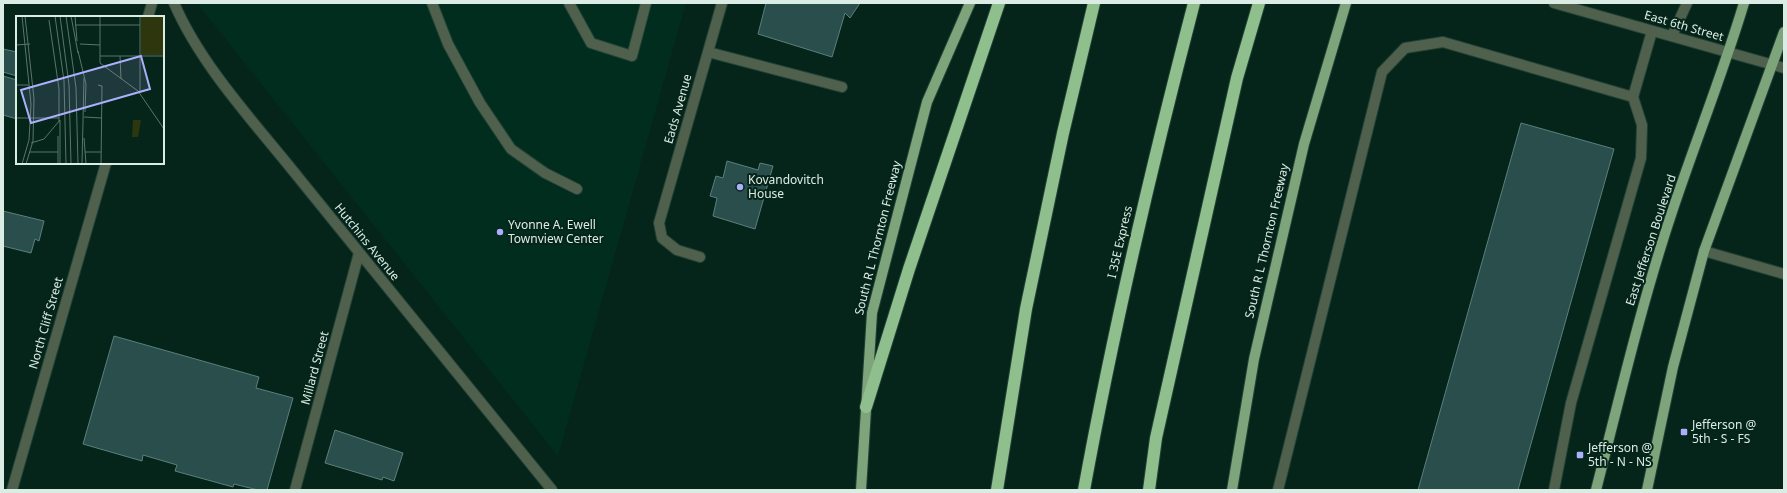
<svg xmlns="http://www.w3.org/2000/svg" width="1787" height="493" font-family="'Noto Sans',sans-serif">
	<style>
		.built { fill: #012d1f }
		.building { fill: #294e4c; stroke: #5a807d }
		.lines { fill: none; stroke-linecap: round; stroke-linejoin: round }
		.minor-casing { stroke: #234136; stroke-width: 12 }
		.major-casing { stroke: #234136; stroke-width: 12 }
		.highway-casing { stroke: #234136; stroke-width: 14 }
		.minor { stroke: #4f614d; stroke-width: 10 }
		.major { stroke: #7ea47b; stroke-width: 10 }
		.highway { stroke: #90bf8e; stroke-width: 12 }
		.poi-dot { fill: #acaffb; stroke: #05251a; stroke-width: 1.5 }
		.labels { text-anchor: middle; stroke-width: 4; stroke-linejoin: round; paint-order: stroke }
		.street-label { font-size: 12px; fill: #dbece4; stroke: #05251a }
		.poi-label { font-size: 12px; fill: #dbece4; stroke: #05251a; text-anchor: start }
		.inset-road { fill: none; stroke: #5b756b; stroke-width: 1 }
		.view { fill: #acaffb; fill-opacity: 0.15; stroke: #acaffb; stroke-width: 2 }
		.inset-edge { fill: none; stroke: #dbece4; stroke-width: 2 }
	</style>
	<rect width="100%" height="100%" fill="#05251a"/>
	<!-- built -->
	<path class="built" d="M 199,3 L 686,3 L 558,456 L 200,7 Z"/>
	<!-- building -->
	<path class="building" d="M 766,3 L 860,3 L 850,18 L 845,13 L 832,57 L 758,34 Z
		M 3,49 L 17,52 L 17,76 L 3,72 Z
		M 3,76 L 17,80 L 17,119 L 3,115 Z
		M 1521,123 L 1614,149 L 1518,490 L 1418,490 Z
		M 727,161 L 758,170 L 760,163 L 773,166 L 755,229 L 713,216 L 717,198 L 710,196 L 716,176 L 723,178 Z
		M 3,211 L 44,221 L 39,241 L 35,239 L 31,253 L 3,246 Z
		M 114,336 L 259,377 L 256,388 L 293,398 L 267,490 L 258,490 L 234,484 L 233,487 L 175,471 L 177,465 L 143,455 L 142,461 L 83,444 Z
		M 335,430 L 403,453 L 394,481 L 383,477 L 382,480 L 325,463 Z"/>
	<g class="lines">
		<!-- minor casing -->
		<g class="minor-casing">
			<path id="minor" d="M 174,3 C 201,66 255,123 298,177 C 382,282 467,386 552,490
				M 432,3 L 448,44 L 480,103 L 511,149 L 545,173 L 577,189
				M 569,3 L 591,43 L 632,56 L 646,3
				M 1554,3 L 1784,68
				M 148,17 L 152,3
				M 1672,36 L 1687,3
				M 708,52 L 842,87
				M 1704,251 L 1784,274
				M 700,257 L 677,250 L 662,238 L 659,223 L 722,3
				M 12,490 L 106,163
				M 295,490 L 359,253
				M 1278,490 L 1382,72 L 1405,48 L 1443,42 L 1633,97 L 1652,31
				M 1554,490 L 1571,403 L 1641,158 L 1642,125 L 1633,97"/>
		</g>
		<!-- major casing -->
		<g class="major-casing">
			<path id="major" d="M 861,490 L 872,313 L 927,102 L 970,3
				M 1232,490 L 1254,359 L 1304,144 L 1346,3
				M 1596,490 C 1620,396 1642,301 1673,209 C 1696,140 1723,73 1744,3
				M 1647,490 L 1673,367 L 1704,251 L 1784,32"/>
		</g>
		<!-- highway casing -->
		<g class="highway-casing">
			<path id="highway" d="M 866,407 L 909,269 L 999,3
				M 997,490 L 1026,309 L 1063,133 L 1094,3
				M 1084,490 C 1114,326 1152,164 1194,3
				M 1149,490 L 1156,438 L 1237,78 L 1259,3"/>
		</g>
		<!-- minor -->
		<use href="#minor" class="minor"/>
		<!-- major -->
		<use href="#major" class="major"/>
		<!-- highway -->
		<use href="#highway" class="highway"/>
	</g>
	<!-- markers -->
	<g class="poi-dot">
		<circle cx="740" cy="187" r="4"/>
		<circle cx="500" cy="232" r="4"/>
		<rect x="1680" y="428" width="8" height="8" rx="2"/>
		<rect x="1576" y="451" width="8" height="8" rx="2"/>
	</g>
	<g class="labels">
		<!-- street labels -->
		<g class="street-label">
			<text transform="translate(1684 26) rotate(16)" y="4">East 6th Street</text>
			<text transform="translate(678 109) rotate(-74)" y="4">Eads Avenue</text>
			<text transform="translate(878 238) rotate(-76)" y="4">South R L Thornton Freeway</text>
			<text transform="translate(1651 240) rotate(-72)" y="4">East Jefferson Boulevard</text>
			<text transform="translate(1267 241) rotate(-77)" y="4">South R L Thornton Freeway</text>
			<text transform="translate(367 242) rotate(51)" y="4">Hutchins Avenue</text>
			<text transform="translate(1120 242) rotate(-77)" y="4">I 35E Express</text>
			<text transform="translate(46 323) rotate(-74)" y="4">North Cliff Street</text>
			<text transform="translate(315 368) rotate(-75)" y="4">Millard Street</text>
		</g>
		<!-- poi labels -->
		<g class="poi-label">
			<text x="748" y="184">Kovandovitch<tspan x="748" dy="14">House</tspan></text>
			<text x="508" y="229">Yvonne A. Ewell<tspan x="508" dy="14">Townview Center</tspan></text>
			<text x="1692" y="429">Jefferson @<tspan x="1692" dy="14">5th - S - FS</tspan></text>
			<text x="1588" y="452">Jefferson @<tspan x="1588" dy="14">5th - N - NS</tspan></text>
		</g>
	</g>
	<!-- overview -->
	<g transform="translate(16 16)">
		<rect width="148" height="148" fill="#05251a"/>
		<path d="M 125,0 L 148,0 L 148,39 L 125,39 ZM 117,104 L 125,104 L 122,121 L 116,121 Z" fill="#2e360d"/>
		<path class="inset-road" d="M 6,0 L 15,88 L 13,124 L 6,148M 9,0 L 18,83 L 17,125 L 10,148M 39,0 L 48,65 L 50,148M 44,0 L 53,69 L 55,148M 50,0 L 60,72 L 62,148M 55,0 L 62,37M 59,0 L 61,25M 84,0 L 84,47 L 122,75 L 148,113M 33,4 L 43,73 L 43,106M 59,9 L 124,9M 64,28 L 84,29M 0,29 L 14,28M 62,35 L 70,68 L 69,96M 84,40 L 148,40M 104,40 L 105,63M 0,69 L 13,69M 82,69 L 86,70 L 85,148M 124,76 L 124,0M 68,101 L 86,102M 0,102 L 43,102M 44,104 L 44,148M 68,122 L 70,148M 15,127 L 28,123 L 44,104M 14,136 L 42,136M 69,136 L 85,136M 42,148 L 42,120M 66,148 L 68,62"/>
		<path class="view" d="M 125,40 L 134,73 L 15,107 L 5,74 Z"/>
		<rect width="148" height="148" class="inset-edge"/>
	</g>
	<!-- border -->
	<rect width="1787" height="493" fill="none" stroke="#dbece4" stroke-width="8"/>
</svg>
